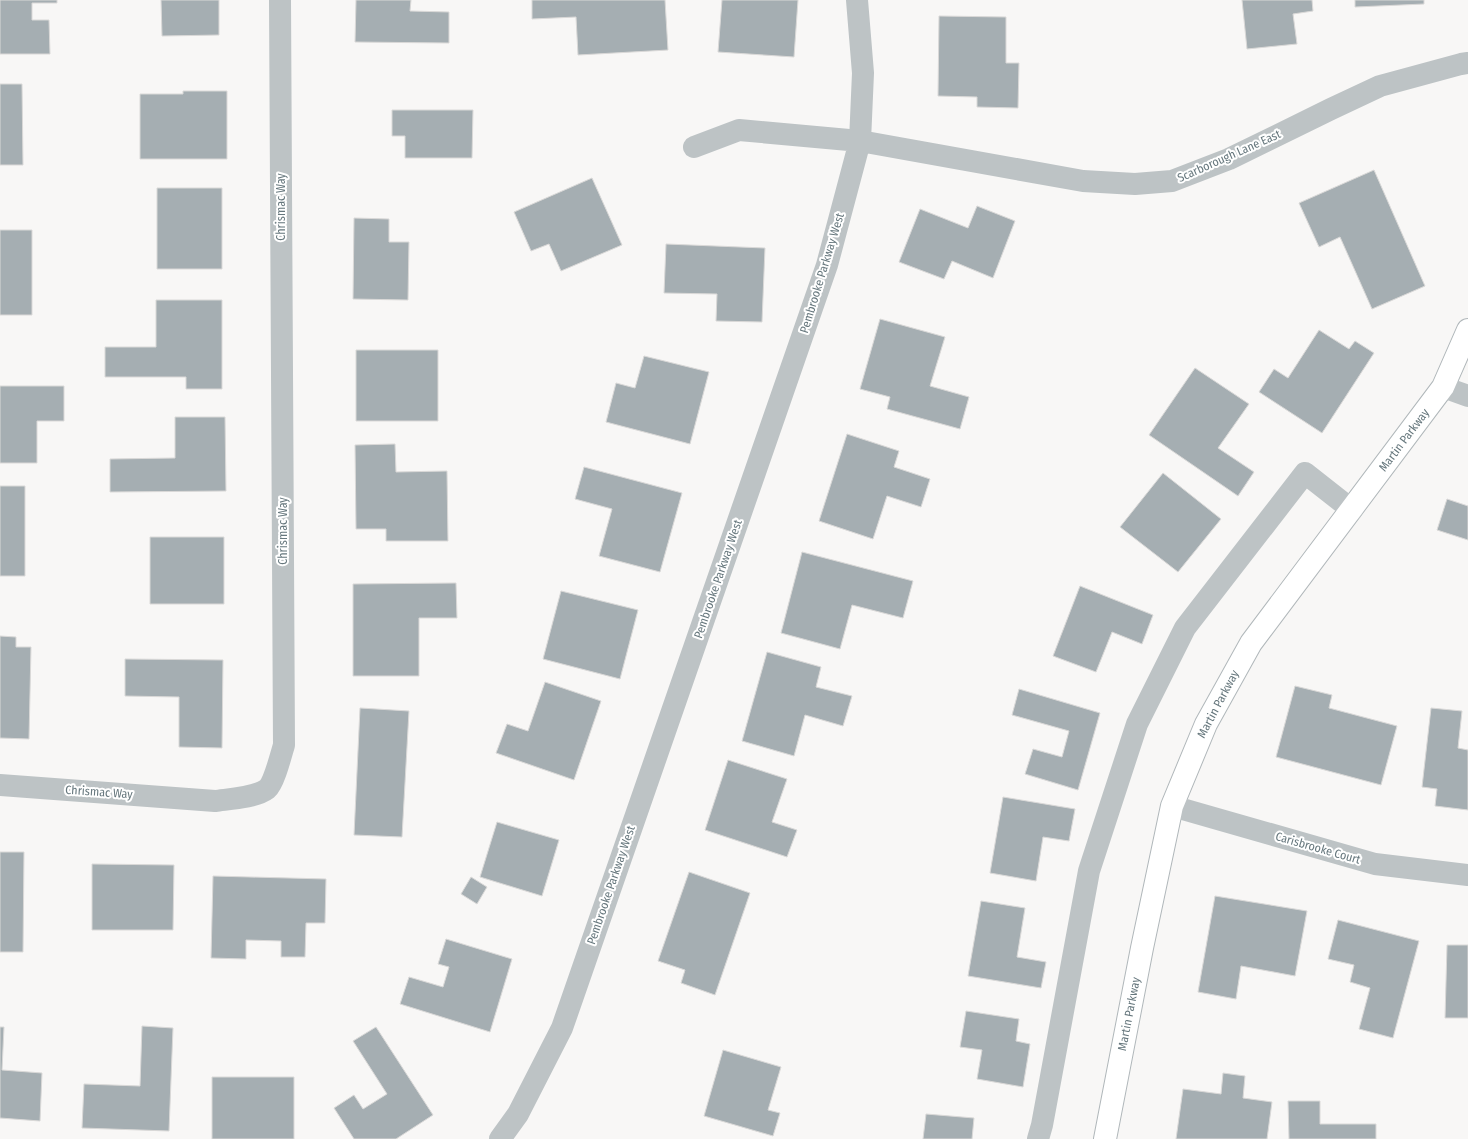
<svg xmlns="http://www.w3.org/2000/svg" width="1468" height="1139" font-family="'Fira Sans Condensed',sans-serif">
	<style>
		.building { fill: #a5aeb2; stroke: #dad9d8 }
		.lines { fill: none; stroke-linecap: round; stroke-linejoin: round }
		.secondary-casing { stroke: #b0b7ba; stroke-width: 24 }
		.street { stroke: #bdc3c5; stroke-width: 22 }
		.secondary { stroke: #fff; stroke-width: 22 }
		.labels { text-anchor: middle; stroke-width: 4; stroke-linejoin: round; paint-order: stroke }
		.street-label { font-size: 12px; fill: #66777d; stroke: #fff }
	</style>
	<rect width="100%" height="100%" fill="#f8f7f6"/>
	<!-- building -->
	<path class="building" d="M 0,0 L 57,0 L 57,3 L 32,3 L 32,20 L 49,20 L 50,54 L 0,54 Z
		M 161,0 L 219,0 L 219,35 L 162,36 Z
		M 356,0 L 411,0 L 410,11 L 449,12 L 449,43 L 355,42 Z
		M 532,0 L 665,0 L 668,50 L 578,55 L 576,17 L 532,19 Z
		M 722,0 L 798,0 L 794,57 L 718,52 Z
		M 1242,0 L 1312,0 L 1313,11 L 1293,14 L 1297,44 L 1247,49 Z
		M 1355,0 L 1424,0 L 1424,4 L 1355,7 Z
		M 939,16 L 1006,17 L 1006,63 L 1019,63 L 1018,108 L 977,107 L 977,97 L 938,96 Z
		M 0,84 L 22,84 L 23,165 L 0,165 Z
		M 183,91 L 227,91 L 227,159 L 140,159 L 140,94 L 183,94 Z
		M 392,110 L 473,110 L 472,158 L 405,158 L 405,136 L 392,136 Z
		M 1374,170 L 1425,286 L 1372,309 L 1340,237 L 1319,247 L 1299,203 Z
		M 592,178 L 622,245 L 561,271 L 549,244 L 531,251 L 514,212 Z
		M 157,188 L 222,188 L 222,269 L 157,269 Z
		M 977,206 L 1015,221 L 993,278 L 952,261 L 944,279 L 899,262 L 920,209 L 968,228 Z
		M 354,218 L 389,219 L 389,242 L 409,242 L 408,300 L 353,299 Z
		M 0,230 L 32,230 L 32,315 L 0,315 Z
		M 666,244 L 765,248 L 762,322 L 716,321 L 717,294 L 664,293 Z
		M 156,300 L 222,300 L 222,389 L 186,389 L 186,377 L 105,377 L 105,347 L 156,347 Z
		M 880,319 L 945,337 L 930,386 L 969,397 L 960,429 L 887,409 L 890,397 L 860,389 Z
		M 1319,330 L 1349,349 L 1355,341 L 1374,353 L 1322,433 L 1259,392 L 1274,369 L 1288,378 Z
		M 356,350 L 438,350 L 438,421 L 356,421 Z
		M 644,356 L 709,372 L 690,444 L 606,422 L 616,383 L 635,388 Z
		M 1195,368 L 1249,404 L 1218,448 L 1254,472 L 1238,496 L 1149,435 Z
		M 0,386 L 64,386 L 64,421 L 37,421 L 37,463 L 0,463 Z
		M 175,417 L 225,417 L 226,491 L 110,492 L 110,459 L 175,458 Z
		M 847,434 L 899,451 L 894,467 L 930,479 L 921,507 L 887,496 L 873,539 L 819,521 Z
		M 395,444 L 396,472 L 447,471 L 448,541 L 386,541 L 386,529 L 356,529 L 355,445 Z
		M 584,467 L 682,493 L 660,572 L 599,556 L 612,509 L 575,499 Z
		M 1163,473 L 1221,519 L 1178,572 L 1120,527 Z
		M 0,486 L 25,486 L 25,576 L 0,576 Z
		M 1447,499 L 1468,506 L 1468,540 L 1437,530 Z
		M 150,537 L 224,537 L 224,604 L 150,604 Z
		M 802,552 L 913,581 L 903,618 L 852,605 L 840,649 L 781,633 Z
		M 456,583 L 457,618 L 419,618 L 419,676 L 353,676 L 353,584 Z
		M 1080,586 L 1153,615 L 1142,644 L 1112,632 L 1096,672 L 1053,656 Z
		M 561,591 L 638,610 L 620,679 L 543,659 Z
		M 0,636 L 16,637 L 16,647 L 31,647 L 29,739 L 0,738 Z
		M 767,652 L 821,667 L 816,687 L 852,696 L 843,726 L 805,715 L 794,756 L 742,741 Z
		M 125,659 L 223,660 L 222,748 L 179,747 L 179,697 L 125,696 Z
		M 545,682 L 601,701 L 574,780 L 496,753 L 507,724 L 528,731 Z
		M 1295,686 L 1332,695 L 1329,708 L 1397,726 L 1381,785 L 1276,757 Z
		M 1019,689 L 1100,713 L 1078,790 L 1025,774 L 1033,749 L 1062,757 L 1069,731 L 1012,715 Z
		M 360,708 L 409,711 L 402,837 L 354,835 Z
		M 1431,708 L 1462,711 L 1458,748 L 1468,750 L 1468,810 L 1435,806 L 1437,789 L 1422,787 Z
		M 728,760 L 787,779 L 772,822 L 797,830 L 787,857 L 705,830 Z
		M 1003,797 L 1075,809 L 1069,841 L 1043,837 L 1036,881 L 990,873 Z
		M 497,822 L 559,840 L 542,896 L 480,877 Z
		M 0,852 L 24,852 L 23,952 L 0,952 Z
		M 92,864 L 174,865 L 173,930 L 92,930 Z
		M 689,872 L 750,893 L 715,995 L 681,983 L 685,970 L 658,961 Z
		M 213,876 L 326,879 L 325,923 L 306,923 L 305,957 L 281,957 L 281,941 L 246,940 L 246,959 L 211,958 Z
		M 471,877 L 487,887 L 477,904 L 461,894 Z
		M 1215,896 L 1307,911 L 1295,976 L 1241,966 L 1236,999 L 1198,992 Z
		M 981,901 L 1025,908 L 1017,957 L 1046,962 L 1041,988 L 968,976 Z
		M 1338,920 L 1419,941 L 1393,1038 L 1359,1029 L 1370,988 L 1350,982 L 1354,965 L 1328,959 Z
		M 446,939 L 512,959 L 490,1032 L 400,1004 L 409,977 L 443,987 L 449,967 L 438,964 Z
		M 1447,945 L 1468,945 L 1468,1018 L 1445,1018 Z
		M 966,1011 L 1019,1019 L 1016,1041 L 1030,1044 L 1023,1087 L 977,1079 L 982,1050 L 960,1047 Z
		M 142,1026 L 173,1028 L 169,1131 L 82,1128 L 84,1084 L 140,1086 Z
		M 0,1027 L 4,1027 L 2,1070 L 42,1073 L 40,1121 L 0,1118 Z
		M 376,1027 L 433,1115 L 396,1139 L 354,1139 L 334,1108 L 354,1095 L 363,1109 L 387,1094 L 353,1041 Z
		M 723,1050 L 781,1067 L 768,1110 L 780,1113 L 773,1136 L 704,1116 Z
		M 1223,1073 L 1245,1076 L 1243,1098 L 1272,1102 L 1267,1139 L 1176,1139 L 1183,1089 L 1221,1094 Z
		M 212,1077 L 294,1077 L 294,1139 L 212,1139 Z
		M 1288,1101 L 1320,1101 L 1320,1124 L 1376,1124 L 1376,1139 L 1289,1139 Z
		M 926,1114 L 974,1118 L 972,1139 L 923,1139 Z"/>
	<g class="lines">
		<!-- secondary casing -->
		<g class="secondary-casing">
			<path id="secondary" d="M 1105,1139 L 1142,948 L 1172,806 L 1206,724 L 1251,643 L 1443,387 L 1468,330"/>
		</g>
		<!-- street -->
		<path class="street" d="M 694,147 L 739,130 L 860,141 L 1083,181 L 1135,184 L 1172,181 L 1229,159 L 1331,109 L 1380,86 L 1461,64 L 1468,63
			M 1443,387 L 1468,396
			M 0,785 L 215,801 C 229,799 255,798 267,789 C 274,783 281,755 284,745 L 280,0
			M 1172,806 L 1375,864 L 1468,875
			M 500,1139 L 518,1114 L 562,1028 L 827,265 L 860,141 L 863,73 L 857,0
			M 1038,1139 L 1042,1125 L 1089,871 L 1137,724 L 1185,628 L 1305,473 L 1352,510"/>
		<!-- secondary -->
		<use href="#secondary" class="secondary"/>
	</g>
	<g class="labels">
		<!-- street labels -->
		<g class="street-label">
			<text transform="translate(1229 156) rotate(-24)" y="4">Scarborough Lane East</text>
			<text transform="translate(281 207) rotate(-90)" y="4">Chrismac Way</text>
			<text transform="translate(822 273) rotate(-73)" y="4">Pembrooke Parkway West</text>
			<text transform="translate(1404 440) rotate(-53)" y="4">Martin Parkway</text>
			<text transform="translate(283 531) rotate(-90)" y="4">Chrismac Way</text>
			<text transform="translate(718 579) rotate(-71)" y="4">Pembrooke Parkway West</text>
			<text transform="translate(1218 704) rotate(-62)" y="4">Martin Parkway</text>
			<text transform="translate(99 792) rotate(4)" y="4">Chrismac Way</text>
			<text transform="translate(1318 848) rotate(16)" y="4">Carisbrooke Court</text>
			<text transform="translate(611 885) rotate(-71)" y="4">Pembrooke Parkway West</text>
			<text transform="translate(1129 1014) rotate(-79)" y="4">Martin Parkway</text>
		</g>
	</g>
</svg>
